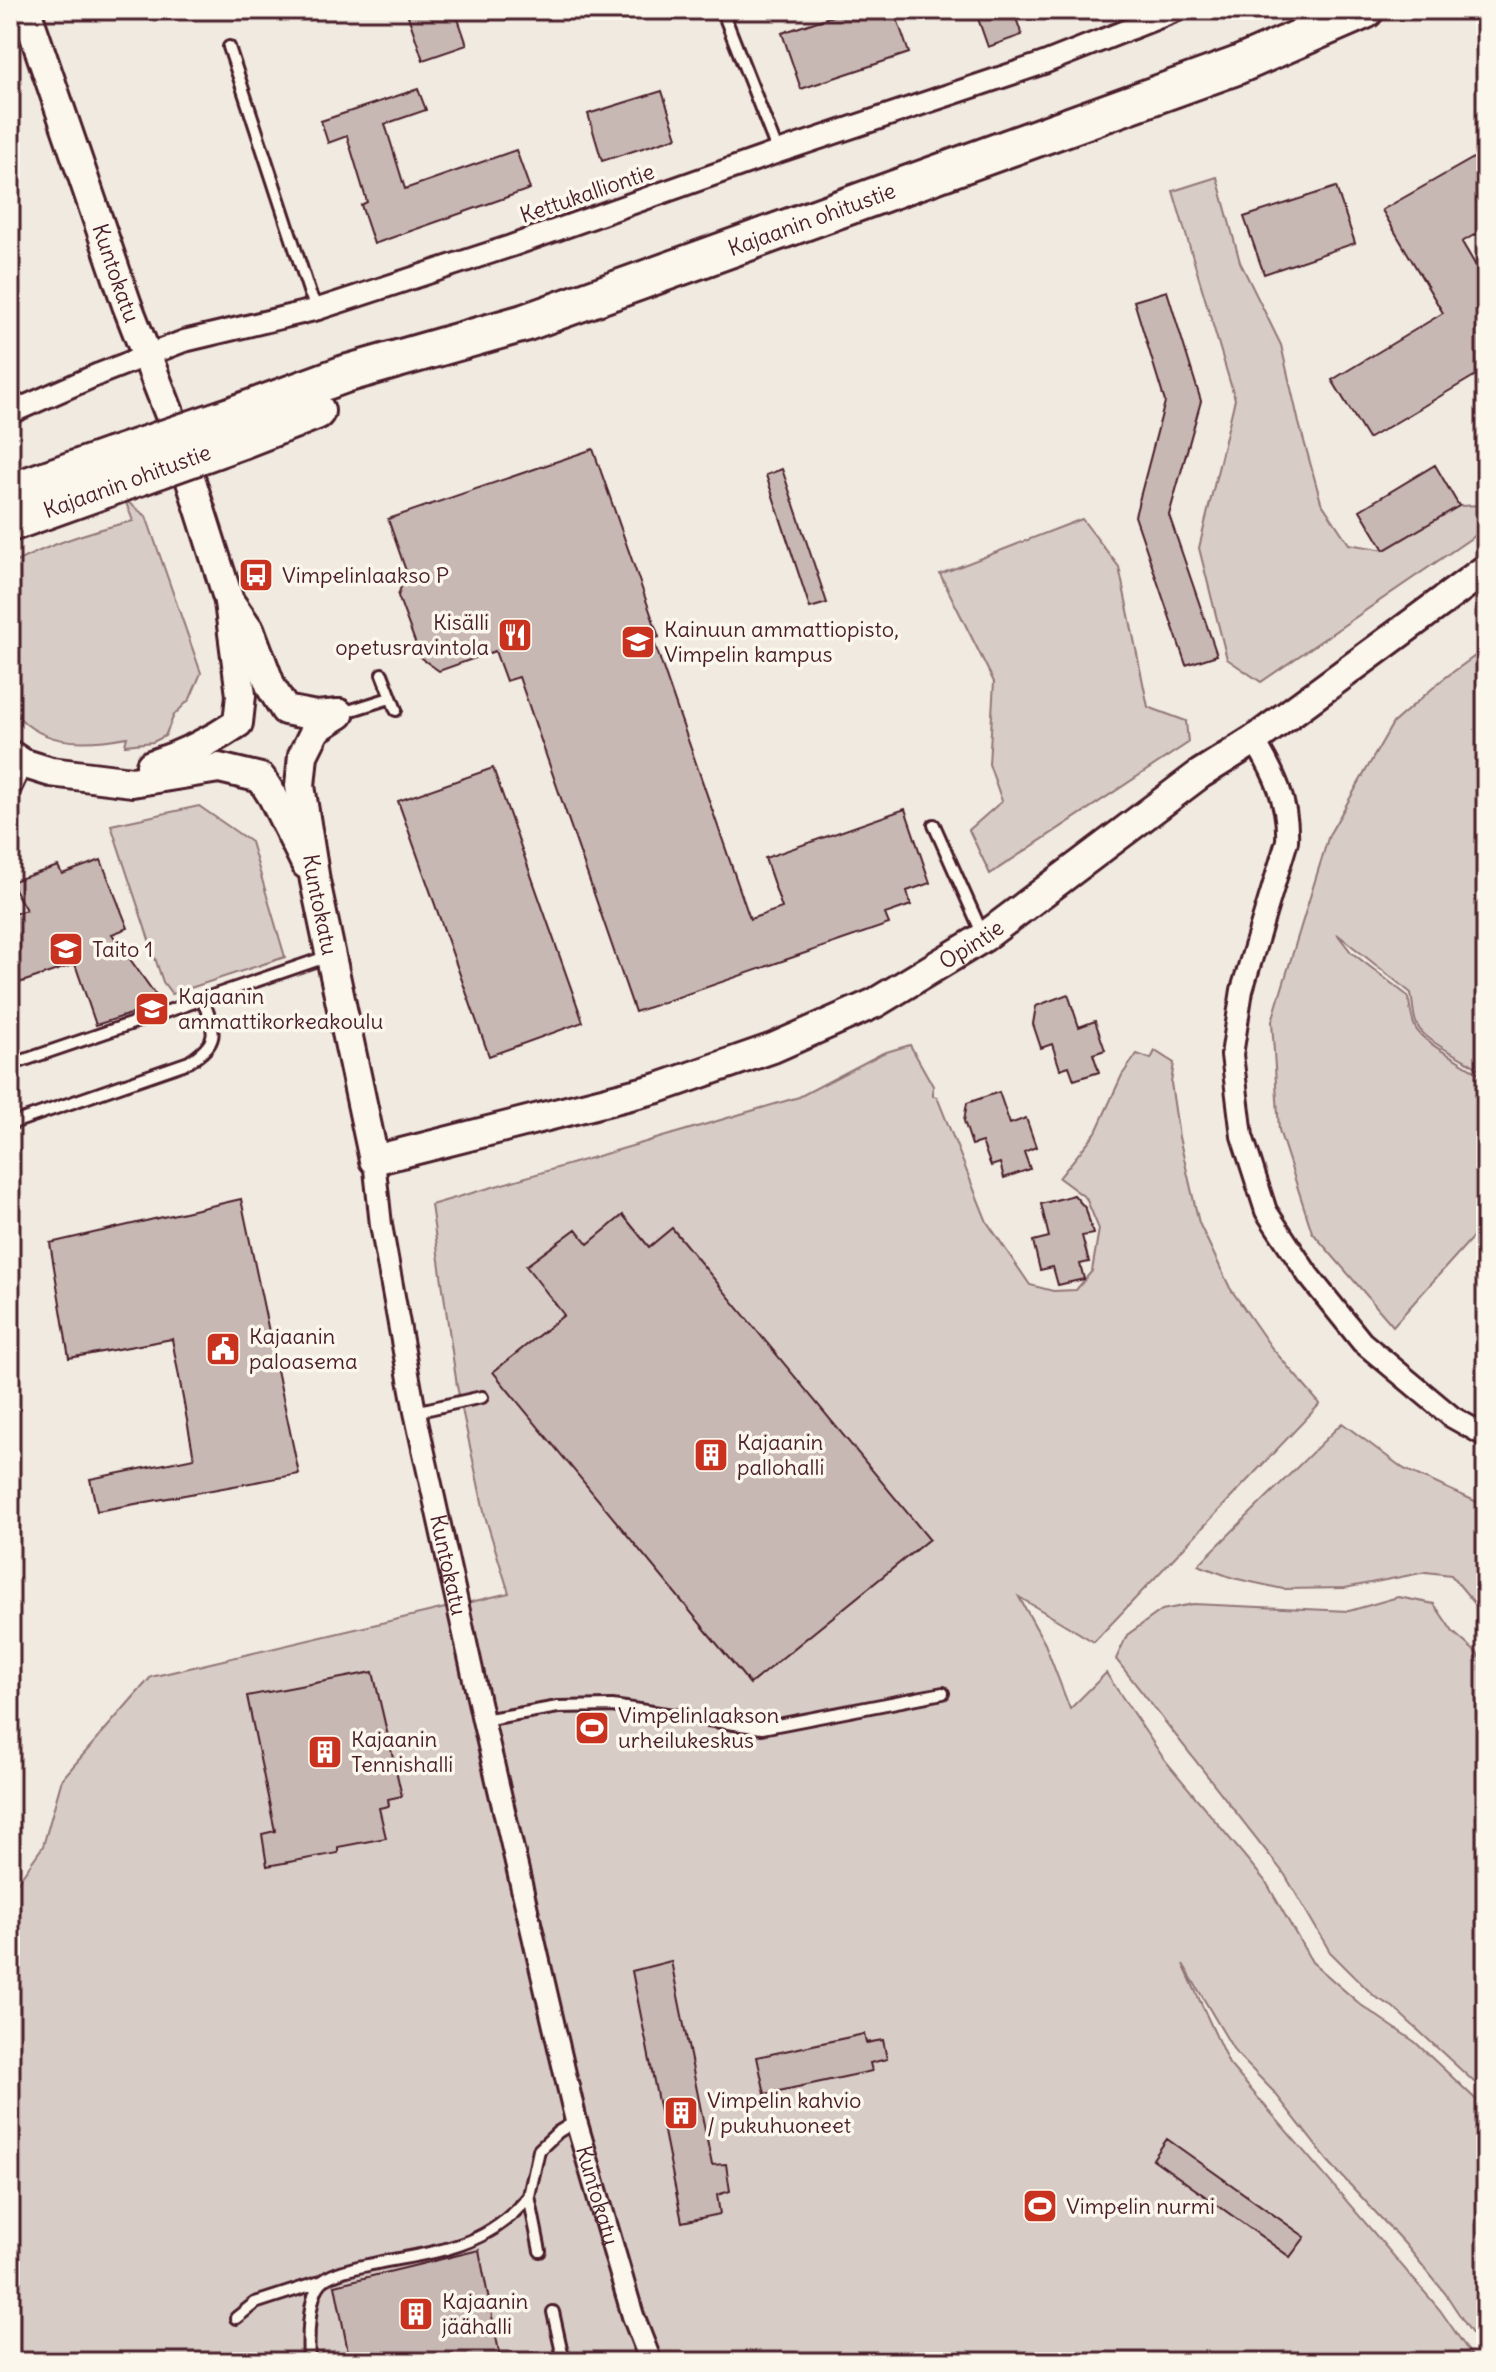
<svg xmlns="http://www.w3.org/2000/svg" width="1496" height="2372" font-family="Delius,sans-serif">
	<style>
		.green { fill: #d8ccc6; stroke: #917678; stroke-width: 2 }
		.building { fill: #c8b8b3; stroke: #4a1f2b; stroke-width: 2 }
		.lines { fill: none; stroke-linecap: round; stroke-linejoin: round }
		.lane-casing { stroke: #4a1f2b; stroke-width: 16 }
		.street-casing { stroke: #4a1f2b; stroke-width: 26 }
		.secondary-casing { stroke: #4a1f2b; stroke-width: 34 }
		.highway-casing { stroke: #4a1f2b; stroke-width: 42 }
		.lane { stroke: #fbf7ec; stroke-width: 10 }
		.street { stroke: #fbf7ec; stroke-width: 20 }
		.secondary { stroke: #fbf7ec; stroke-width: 28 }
		.highway { stroke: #fbf7ec; stroke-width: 36 }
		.highway-bridge-casing { stroke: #4a1f2b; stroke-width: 42; stroke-linecap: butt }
		.highway-bridge { stroke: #fbf7ec; stroke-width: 36 }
		.labels { text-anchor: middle; stroke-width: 7; stroke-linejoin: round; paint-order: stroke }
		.street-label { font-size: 22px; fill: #4a1f2b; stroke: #fbf7ec }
		.poi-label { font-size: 22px; fill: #4a1f2b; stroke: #fbf7ec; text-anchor: start }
	</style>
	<rect width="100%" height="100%" fill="#f0eae0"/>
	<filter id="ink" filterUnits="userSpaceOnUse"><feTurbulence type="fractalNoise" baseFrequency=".0125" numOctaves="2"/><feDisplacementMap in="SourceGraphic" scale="16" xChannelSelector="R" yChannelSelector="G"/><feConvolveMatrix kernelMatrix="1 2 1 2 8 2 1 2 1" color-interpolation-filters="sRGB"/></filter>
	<g filter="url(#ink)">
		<!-- green -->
		<path class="green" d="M 1217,177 L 1240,262 L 1281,345 L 1299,423 L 1321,502 L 1349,544 L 1385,550 L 1459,506 L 1483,505 L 1486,508 L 1486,528 L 1261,682 L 1227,659 L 1199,548 L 1235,399 L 1173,191 Z
			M 125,500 L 146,516 L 201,673 L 190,699 L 174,715 L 165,736 L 153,742 L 125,745 L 127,737 C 84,745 37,747 10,706 L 10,565 C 50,544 89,531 133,521 Z
			M 1082,519 L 1119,567 L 1148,707 L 1186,721 L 1188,743 L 990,874 L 969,830 L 1002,801 L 989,764 L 994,682 L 940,574 Z
			M 1486,648 L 1486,1074 C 1469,1059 1427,1045 1417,1025 C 1413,1017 1413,1003 1411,993 L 1337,934 L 1351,952 L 1408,996 C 1410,1005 1411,1018 1415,1027 C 1423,1045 1469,1064 1486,1079 L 1486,1176 L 1479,1230 L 1393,1326 L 1312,1232 L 1279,1130 L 1272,1021 L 1329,835 L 1393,723 L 1442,680 Z
			M 199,806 L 251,842 L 285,957 L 172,994 L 163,982 L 111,825 Z
			M 910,1045 L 933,1086 L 933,1096 L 937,1097 L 987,1222 L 1030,1285 L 1053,1291 L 1076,1290 L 1092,1271 L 1099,1229 L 1086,1198 L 1059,1178 L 1096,1132 L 1122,1075 L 1137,1054 L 1151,1059 L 1155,1051 L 1174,1063 L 1171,1083 L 1179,1137 L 1199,1223 L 1230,1288 L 1271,1347 L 1320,1404 L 1094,1642 L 1019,1597 L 1045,1644 L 1070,1709 L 1106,1673 L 1164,1759 L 1266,1882 L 1312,1962 L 1361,2005 L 1415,2042 L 1486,2109 L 1486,2355 L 1445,2293 L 1405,2244 L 1328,2161 L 1274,2092 L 1235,2052 L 1183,1964 L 1229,2064 L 1440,2310 L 1476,2362 L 10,2362 L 10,1893 L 43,1846 L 62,1779 L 151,1677 L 509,1593 L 485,1516 L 457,1386 L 431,1205 L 799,1097 L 883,1053 Z
			M 1342,1423 L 1404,1469 L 1486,1506 L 1486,1617 L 1451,1575 L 1426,1572 L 1345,1588 L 1283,1589 L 1233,1578 L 1198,1565 Z
			M 1398,1597 L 1434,1604 L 1453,1632 L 1478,1654 L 1486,1671 L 1486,2093 L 1393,2007 L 1375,1997 L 1330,1952 L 1285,1875 L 1116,1659 L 1127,1635 L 1162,1610 L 1193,1604 L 1349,1611 Z"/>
		<!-- building -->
		<path class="building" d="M 406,10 L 455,10 L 467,45 L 423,60 Z
			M 850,10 L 894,10 L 909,53 L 801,89 L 782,33 Z
			M 975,10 L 1013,10 L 1022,35 L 988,47 Z
			M 418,89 L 426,110 L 385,124 L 405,189 L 516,150 L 530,189 L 374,244 L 361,205 L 367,202 L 347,136 L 328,143 L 321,121 Z
			M 662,91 L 677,137 L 602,161 L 588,114 Z
			M 1486,151 L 1486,228 L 1462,242 L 1486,283 L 1486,369 L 1368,439 L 1332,380 L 1443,313 L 1382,210 Z
			M 1336,187 L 1355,243 L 1264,274 L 1244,217 Z
			M 1167,291 L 1201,401 L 1169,515 L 1217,655 L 1186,665 L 1135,516 L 1165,402 L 1134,301 Z
			M 593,449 L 659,637 L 653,639 L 750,919 L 782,908 L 765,858 L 905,809 L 930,883 L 907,891 L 911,905 L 885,914 L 889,924 L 635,1012 L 519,677 L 506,681 L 495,651 L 439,671 L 421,658 L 398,596 L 406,571 L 388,519 Z
			M 1435,465 L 1459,506 L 1384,550 L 1360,510 Z
			M 782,469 L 827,603 L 810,608 L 766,475 Z
			M 493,768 L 583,1022 L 489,1056 L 398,801 Z
			M 101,860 L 128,928 L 112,934 L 162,1004 L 96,1025 L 75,964 L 10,986 L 10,915 L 26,910 L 10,882 L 58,866 L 62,874 Z
			M 1068,994 L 1079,1027 L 1095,1021 L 1105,1050 L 1093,1054 L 1099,1072 L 1074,1080 L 1069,1066 L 1060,1069 L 1052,1044 L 1041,1048 L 1033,1024 L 1036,1006 Z
			M 999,1092 L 1010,1124 L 1026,1118 L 1036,1147 L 1024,1152 L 1030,1169 L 1004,1178 L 1000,1163 L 991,1166 L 982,1142 L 972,1145 L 964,1121 L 967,1103 Z
			M 1074,1195 L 1086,1209 L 1093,1234 L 1082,1236 L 1089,1262 L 1080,1264 L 1084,1279 L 1058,1285 L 1053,1267 L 1040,1270 L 1033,1241 L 1049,1237 L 1041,1204 Z
			M 241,1199 L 299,1474 L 97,1511 L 90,1479 L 194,1458 L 172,1339 L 69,1358 L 50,1243 Z
			M 623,1215 L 649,1247 L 672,1228 L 929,1539 L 750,1684 L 493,1372 L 564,1315 L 526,1266 L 576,1229 L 588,1244 Z
			M 373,1672 L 402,1796 L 388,1799 L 389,1806 L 379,1808 L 386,1838 L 338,1847 L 338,1853 L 267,1866 L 262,1834 L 275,1831 L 247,1696 Z
			M 671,1961 L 712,2165 L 726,2164 L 730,2191 L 717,2195 L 720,2214 L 682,2222 L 632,1971 Z
			M 864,2034 L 866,2043 L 883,2040 L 887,2059 L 870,2063 L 872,2071 L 765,2094 L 757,2057 Z
			M 1167,2139 L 1305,2237 L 1290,2257 L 1153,2159 Z
			M 479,2250 L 501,2362 L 350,2362 L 335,2285 Z"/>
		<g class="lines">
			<!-- lane casing -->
			<g class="lane-casing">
				<path id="lane" d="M 722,10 L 778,152
					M 229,47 L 310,294 L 318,309
					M 382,674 L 396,710
					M 339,714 L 390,698
					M 934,825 L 983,935
					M 10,1065 L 329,956
					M 10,1124 L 189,1062 C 221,1041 215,1032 203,1000
					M 415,1412 L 482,1397
					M 483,1720 L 558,1707 L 612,1706 L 762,1728 L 943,1693
					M 540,2251 L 529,2196 L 539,2150 L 558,2132 L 576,2121
					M 553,2312 L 564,2362
					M 236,2318 L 255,2303 L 323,2281
					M 309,2362 C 308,2342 307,2293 324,2280 C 338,2270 360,2267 377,2263 C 438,2251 488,2248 529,2196"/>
			</g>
			<!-- street casing -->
			<g class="street-casing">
				<g id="street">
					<path d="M 10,413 L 99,374 L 184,341 L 318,309 L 511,246 L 778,152 L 1044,63 L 1178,10"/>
					<path d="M 1254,740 C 1274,772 1289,803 1287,841 L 1242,990 L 1232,1055 L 1242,1136 L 1266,1211 L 1308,1275 L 1362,1342 L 1452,1417 L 1486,1436"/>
					<path d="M 10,788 L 22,763"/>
					<path id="s1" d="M 374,1160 L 381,1225 L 415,1412 L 483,1720 L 576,2121 L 633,2316 L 651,2362"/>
				</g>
			</g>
			<!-- secondary casing -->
			<g class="secondary-casing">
				<g id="secondary">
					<path id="s2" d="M 26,10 L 127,305 L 171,418 L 229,601 L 250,631 L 271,687 L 285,710 L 316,716 L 339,714"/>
					<path id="s3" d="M 339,714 L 316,729 L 303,755 L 300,786 L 315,881 L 374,1160 L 658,1088 L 773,1048 L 875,1003 L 984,937 L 1200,774 L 1254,740 L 1486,569"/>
					<path d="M 10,755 L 22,763 L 51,772 L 132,782 L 219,768 L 261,778 L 273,797 L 306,864"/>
					<path d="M 151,765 C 183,755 210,742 238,723 L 241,695 L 229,602"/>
				</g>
			</g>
			<!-- highway casing -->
			<g class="highway-casing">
				<g id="highway">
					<path id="s4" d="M 236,414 L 345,374 L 524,323 L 1236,66 L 1365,10"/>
					<path d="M 244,439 L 316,411"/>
					<path d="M 10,492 L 110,457"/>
					<path d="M 10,523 L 119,484"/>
				</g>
			</g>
			<!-- lane -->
			<use href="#lane" class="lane"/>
			<!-- street -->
			<use href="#street" class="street"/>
			<!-- secondary -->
			<use href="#secondary" class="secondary"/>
			<!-- highway -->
			<use href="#highway" class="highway"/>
			<!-- highway-bridge casing -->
			<g class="highway-bridge-casing">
				<path id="highway-bridge" d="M 110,457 L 236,414
					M 119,484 L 244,439"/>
			</g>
			<!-- highway-bridge -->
			<use href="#highway-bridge" class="highway-bridge"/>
		</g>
	</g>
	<!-- icons -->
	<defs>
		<g id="bus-square" transform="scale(1.8)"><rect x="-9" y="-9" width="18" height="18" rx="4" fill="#c8321e" stroke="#fbf7ec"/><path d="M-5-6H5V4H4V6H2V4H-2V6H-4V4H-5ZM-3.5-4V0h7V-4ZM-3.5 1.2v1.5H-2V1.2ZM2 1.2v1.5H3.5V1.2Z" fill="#fff"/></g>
		<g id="restaurant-square" transform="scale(1.8)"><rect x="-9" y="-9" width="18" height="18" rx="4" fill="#c8321e" stroke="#fbf7ec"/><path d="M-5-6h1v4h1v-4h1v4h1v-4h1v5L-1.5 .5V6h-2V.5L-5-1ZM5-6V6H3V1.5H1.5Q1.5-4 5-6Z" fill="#fff"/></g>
		<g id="school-square" transform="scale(1.8)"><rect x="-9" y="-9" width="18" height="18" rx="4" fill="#c8321e" stroke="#fbf7ec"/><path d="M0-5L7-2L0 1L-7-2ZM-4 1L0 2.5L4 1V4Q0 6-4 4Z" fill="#fff"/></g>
		<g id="university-square" transform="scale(1.8)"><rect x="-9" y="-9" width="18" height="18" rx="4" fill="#c8321e" stroke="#fbf7ec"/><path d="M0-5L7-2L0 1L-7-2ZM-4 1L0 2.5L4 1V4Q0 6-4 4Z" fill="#fff"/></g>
		<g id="civic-square" transform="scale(1.8)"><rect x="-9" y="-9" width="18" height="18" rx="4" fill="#c8321e" stroke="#fbf7ec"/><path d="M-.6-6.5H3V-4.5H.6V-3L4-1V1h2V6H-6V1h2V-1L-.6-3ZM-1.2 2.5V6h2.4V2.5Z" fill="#fff"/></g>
		<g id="building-square" transform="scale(1.8)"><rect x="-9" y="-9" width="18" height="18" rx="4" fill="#c8321e" stroke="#fbf7ec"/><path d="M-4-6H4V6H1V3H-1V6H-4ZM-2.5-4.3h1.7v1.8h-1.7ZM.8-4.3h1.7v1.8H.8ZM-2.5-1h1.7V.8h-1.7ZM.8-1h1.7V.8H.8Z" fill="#fff"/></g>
		<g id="stadium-square" transform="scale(1.8)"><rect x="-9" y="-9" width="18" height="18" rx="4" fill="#c8321e" stroke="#fbf7ec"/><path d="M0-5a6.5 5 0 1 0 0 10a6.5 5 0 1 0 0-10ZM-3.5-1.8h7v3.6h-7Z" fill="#fff"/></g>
	</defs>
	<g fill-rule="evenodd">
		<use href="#bus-square" x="256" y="575"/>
		<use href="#restaurant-square" x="515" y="635"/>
		<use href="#school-square" x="638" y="642"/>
		<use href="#university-square" x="66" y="949"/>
		<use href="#university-square" x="152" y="1009"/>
		<use href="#civic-square" x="223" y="1349"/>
		<use href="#building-square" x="711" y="1455"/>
		<use href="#stadium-square" x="592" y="1728"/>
		<use href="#building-square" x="325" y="1752"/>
		<use href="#building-square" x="681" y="2113"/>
		<use href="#stadium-square" x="1040" y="2206"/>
		<use href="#building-square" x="416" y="2314"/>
	</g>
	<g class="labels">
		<!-- street labels -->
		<g class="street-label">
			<text transform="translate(587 193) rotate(-19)" y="8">Kettukalliontie</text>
			<text dy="8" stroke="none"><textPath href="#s4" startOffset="608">Kajaanin ohitustie</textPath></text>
			<text dy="8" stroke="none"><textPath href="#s2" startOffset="278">Kuntokatu</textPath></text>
			<text transform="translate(127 481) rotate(-20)" y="8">Kajaanin ohitustie</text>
			<text dy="8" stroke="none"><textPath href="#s3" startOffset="208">Kuntokatu</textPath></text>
			<text dy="8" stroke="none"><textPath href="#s3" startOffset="1108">Opintie</textPath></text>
			<text dy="8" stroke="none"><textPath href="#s1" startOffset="412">Kuntokatu</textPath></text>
			<text dy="8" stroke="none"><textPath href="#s1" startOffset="1060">Kuntokatu</textPath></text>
		</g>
		<!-- poi labels -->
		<g class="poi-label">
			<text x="282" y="583">Vimpelinlaakso P</text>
			<text x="489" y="630" text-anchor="end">Kisälli<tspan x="489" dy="25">opetusravintola</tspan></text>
			<text x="664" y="637">Kainuun ammattiopisto,<tspan x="664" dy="25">Vimpelin kampus</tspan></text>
			<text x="92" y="957">Taito 1</text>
			<text x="178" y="1004">Kajaanin<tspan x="178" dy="25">ammattikorkeakoulu</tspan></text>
			<text x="249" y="1344">Kajaanin<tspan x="249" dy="25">paloasema</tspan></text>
			<text x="737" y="1450">Kajaanin<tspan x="737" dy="25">pallohalli</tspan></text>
			<text x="618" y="1723">Vimpelinlaakson<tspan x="618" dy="25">urheilukeskus</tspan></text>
			<text x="351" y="1747">Kajaanin<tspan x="351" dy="25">Tennishalli</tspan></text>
			<text x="707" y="2108">Vimpelin kahvio<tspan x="707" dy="25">/ pukuhuoneet</tspan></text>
			<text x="1066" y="2214">Vimpelin nurmi</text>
			<text x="442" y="2309">Kajaanin<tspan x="442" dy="25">jäähalli</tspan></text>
		</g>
	</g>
	<!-- margin -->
	<rect width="1496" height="2372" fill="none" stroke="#fbf7ec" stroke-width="40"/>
	<rect x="20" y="20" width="1456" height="2332" fill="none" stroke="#4a1f2b" stroke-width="3" filter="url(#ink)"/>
</svg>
